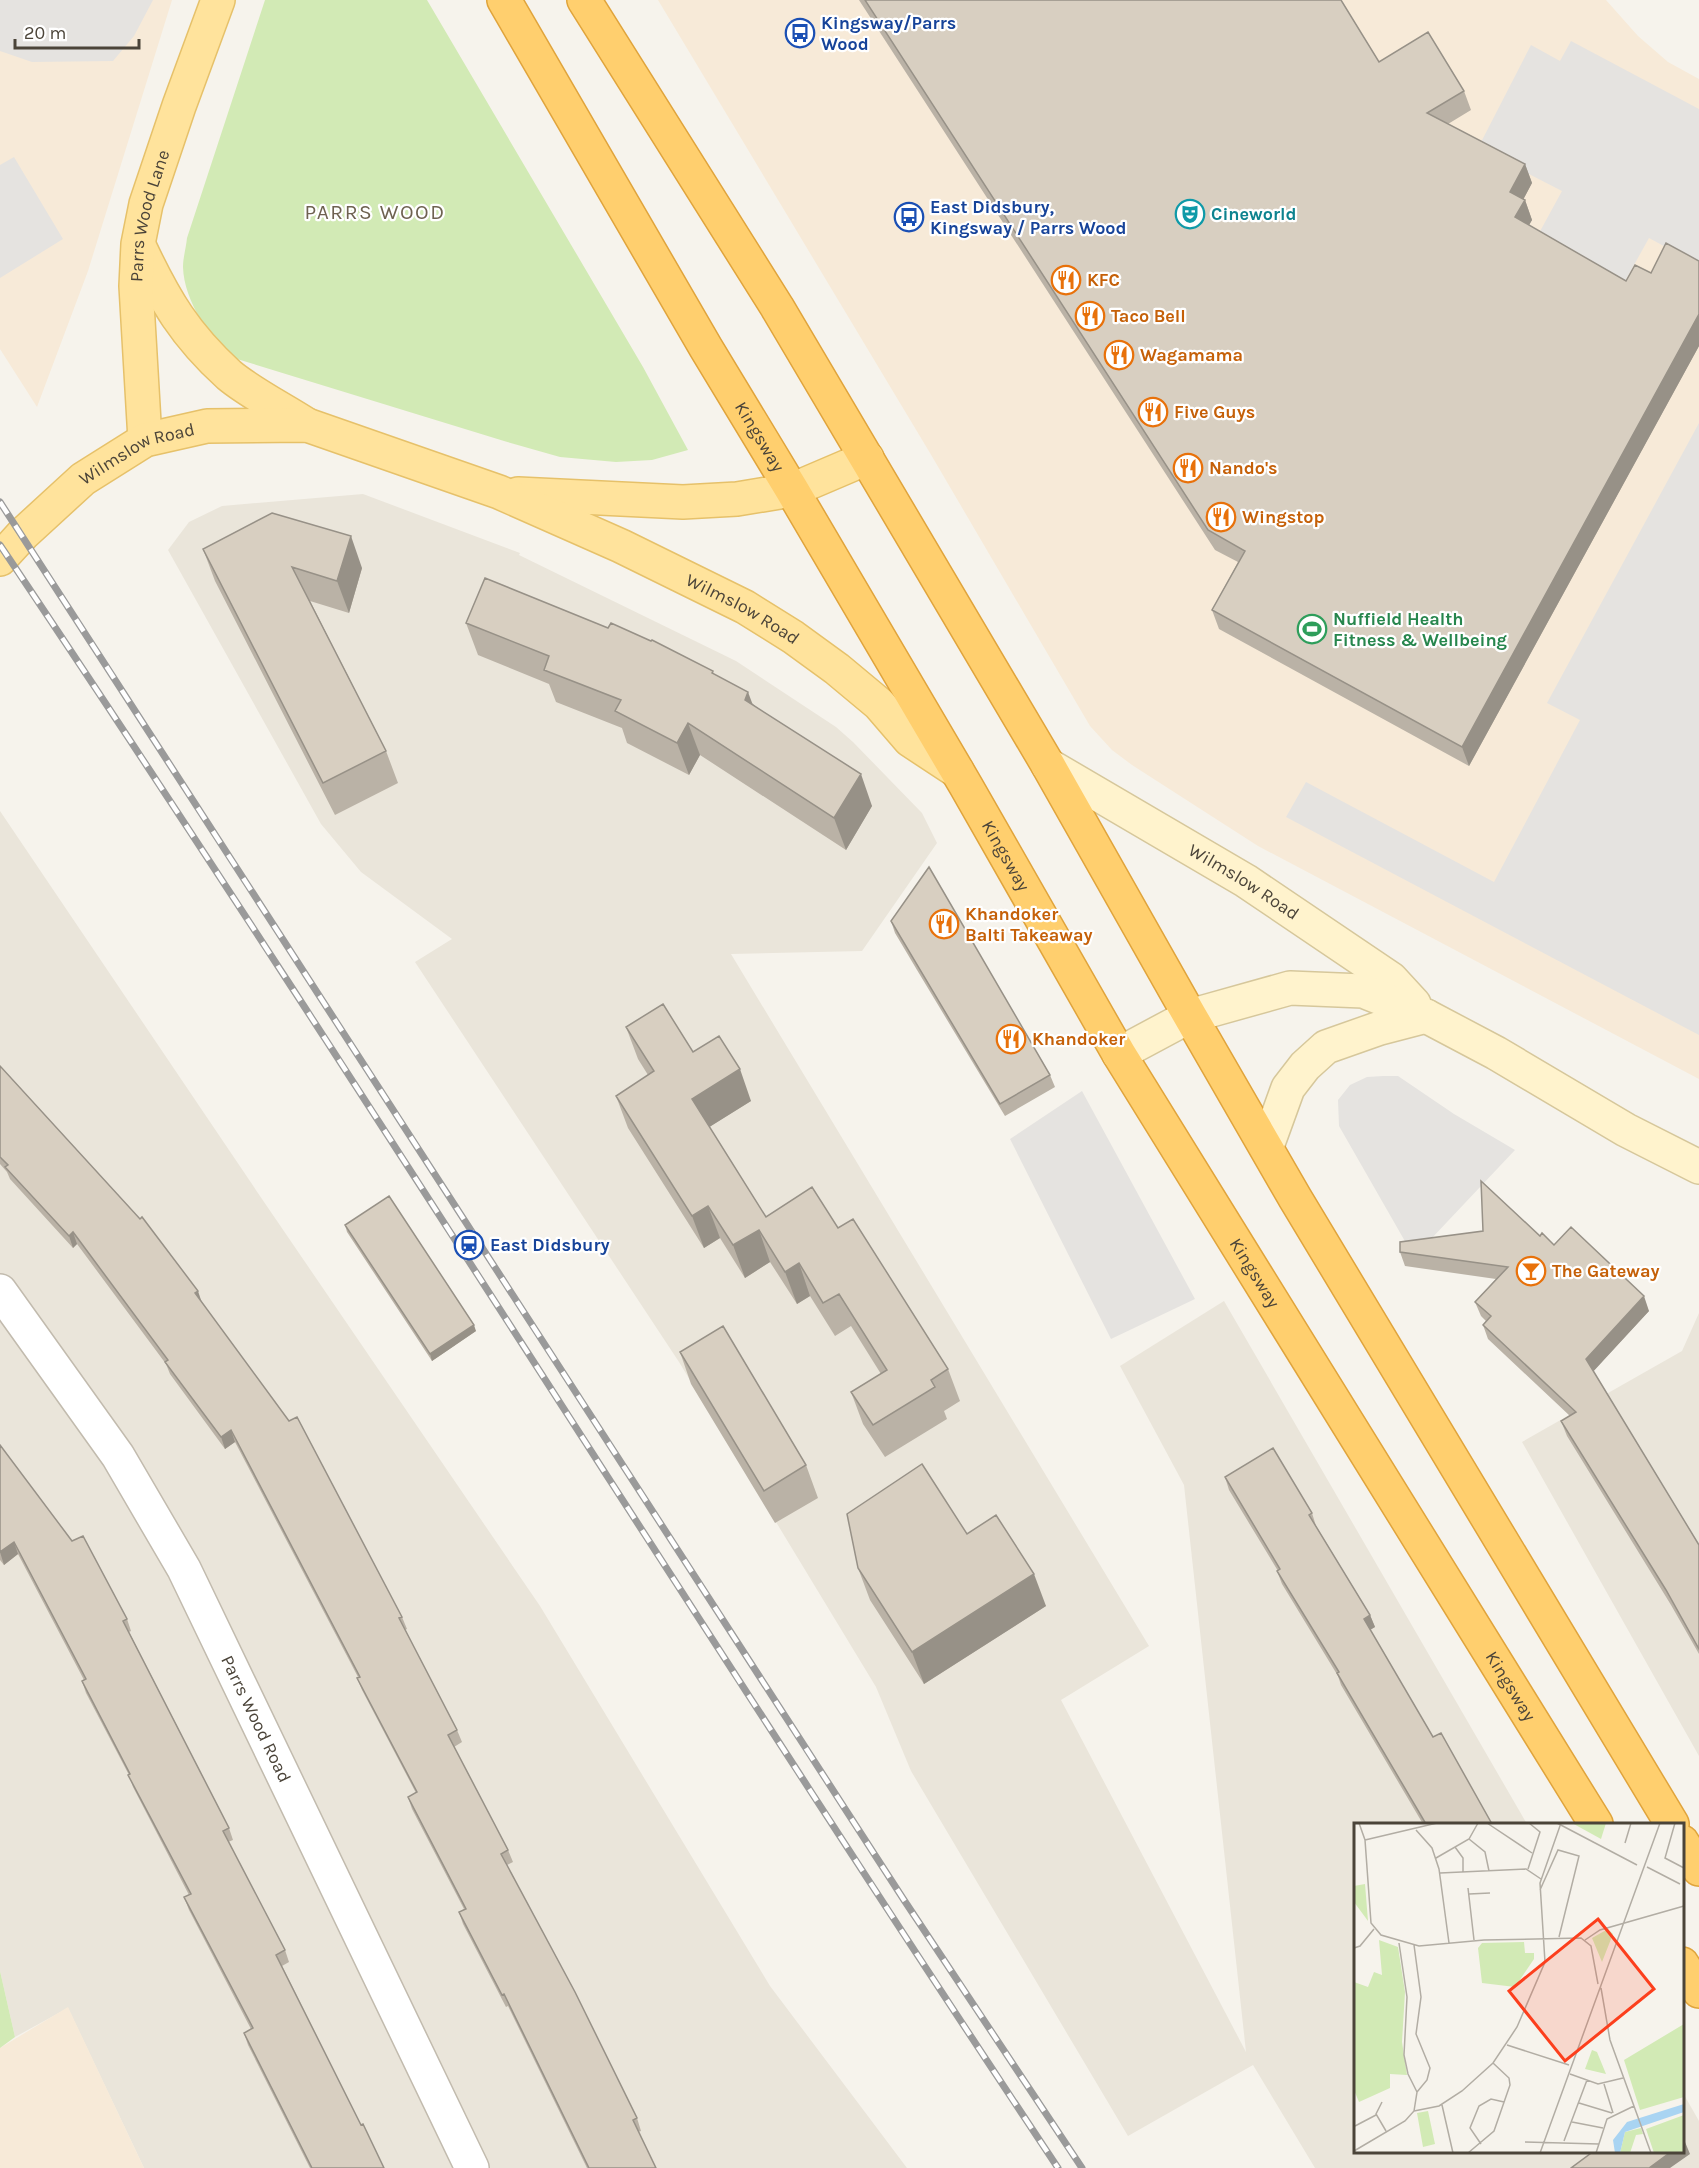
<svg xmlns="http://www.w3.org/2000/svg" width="1699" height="2168" font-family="Karla,sans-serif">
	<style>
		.residential { fill: #eae5da }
		.commercial { fill: #f7ead8 }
		.green { fill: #d2eab5 }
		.parking { fill: #e5e3e0 }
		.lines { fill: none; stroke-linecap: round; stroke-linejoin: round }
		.street-casing { stroke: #c2bbae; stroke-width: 36 }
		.secondary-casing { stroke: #d6c79b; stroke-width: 36 }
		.primary-casing { stroke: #e6c16a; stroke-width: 36 }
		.highway-casing { stroke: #e0a43c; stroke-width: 36 }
		.street { stroke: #fff; stroke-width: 33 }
		.secondary { stroke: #fff3cd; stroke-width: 33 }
		.primary { stroke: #ffe39c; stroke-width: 33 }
		.highway { stroke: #ffcf6e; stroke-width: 33 }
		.rail-casing { stroke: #9a9a9a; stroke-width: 7 }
		.rail { stroke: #fff; stroke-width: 4.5; stroke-dasharray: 14; stroke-linecap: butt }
		.wall { fill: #bab2a6 }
		.shaded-wall { fill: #979187 }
		.building { fill: #d8cfc1; stroke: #979187; stroke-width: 1.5 }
		.labels { text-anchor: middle; stroke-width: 4.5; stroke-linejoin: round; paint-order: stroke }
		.transit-label { font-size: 18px; font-weight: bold; fill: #164399; stroke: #fff; text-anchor: start }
		.culture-label { font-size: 18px; font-weight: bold; fill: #0d838f; stroke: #fff; text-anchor: start }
		.street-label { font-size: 18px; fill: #4b4439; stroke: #fff }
		.food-label { font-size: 18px; font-weight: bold; fill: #c56008; stroke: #fff; text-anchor: start }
		.leisure-label { font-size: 18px; font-weight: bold; fill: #27864d; stroke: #fff; text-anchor: start }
		.quarter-label { font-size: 21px; letter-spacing: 1.5px; fill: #6e6250; stroke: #fff }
		.inset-road { fill: none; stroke: #b2ada4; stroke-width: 1.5 }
		.view { fill: #fc3f1d; fill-opacity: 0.15; stroke: #fc3f1d; stroke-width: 3 }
		.inset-edge { fill: none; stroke: #4b4439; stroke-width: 3 }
	</style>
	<rect width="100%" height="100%" fill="#f6f3ec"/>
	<!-- residential -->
	<path class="residential" d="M 363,494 L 520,553 L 519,555 L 736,661 L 836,727 L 853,742 L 922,813 L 937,843 L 862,951 L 731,954 L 1149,1646 L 1061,1700 L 1246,2052 L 1184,1485 L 1120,1366 L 1224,1301 L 1527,1824 L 1356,1824 L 1356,2152 L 1682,2152 L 1683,2093 L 1699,2121 L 1699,2168 L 1315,2168 L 1253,2065 L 1128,2136 L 911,1771 L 876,1687 L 679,1362 L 415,962 L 452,939 L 361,872 L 321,824 L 168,550 L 189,522 L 222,506 Z
		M 0,811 L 262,1199 L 540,1606 L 770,1986 L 907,2168 L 144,2168 L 68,2008 L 15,2037 L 0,1971 Z
		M 1699,1313 L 1699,1756 L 1522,1442 L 1682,1351 Z"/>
	<!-- commercial -->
	<path class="commercial" d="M 0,0 L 172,0 L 88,271 L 37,407 L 0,349 Z
		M 658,0 L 1606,0 L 1638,36 L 1668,62 L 1699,79 L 1699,1079 L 1258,846 L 1132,765 L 1112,750 L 1090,726 L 930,453 Z
		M 68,2007 L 144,2168 L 0,2168 L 0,2048 Z"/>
	<!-- green -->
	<path class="green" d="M 265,0 L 427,0 L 643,367 L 688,450 L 652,460 L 616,462 L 560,457 L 504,441 L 237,359 C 210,340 184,301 183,267 C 183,258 186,248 187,238 Z
		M 0,1971 L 15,2037 L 0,2048 Z"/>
	<!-- parking -->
	<path class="parking" d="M 0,0 L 153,0 L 134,36 L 113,61 L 32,62 L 0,51 Z
		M 1571,41 L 1699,109 L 1699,265 L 1649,238 L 1624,283 L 1538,235 L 1562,191 L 1478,148 L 1531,45 L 1560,61 Z
		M 14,157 L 63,239 L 0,278 L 0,165 Z
		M 1699,423 L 1699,1035 L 1286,817 L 1306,782 L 1494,882 L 1580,720 L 1547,703 Z
		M 1383,1076 L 1398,1076 L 1454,1114 L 1515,1150 L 1414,1257 L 1339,1126 L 1338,1100 L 1350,1085 L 1367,1077 Z
		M 1082,1091 L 1195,1299 L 1111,1339 L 1010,1139 Z"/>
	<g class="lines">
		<!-- street casing -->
		<g class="street-casing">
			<g id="street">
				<path id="s1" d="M 0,1291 L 118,1456 L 184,1569 L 472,2168"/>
			</g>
		</g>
		<!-- secondary casing -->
		<g class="secondary-casing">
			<g id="secondary">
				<path id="s2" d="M 1048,765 L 1246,881 L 1391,979 L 1414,1004"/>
				<path d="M 1119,1054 L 1190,1016 L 1290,988 L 1363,991 L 1426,1016 L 1496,1053 L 1626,1130 L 1699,1167"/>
				<path d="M 1267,1146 L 1288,1088 L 1305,1066 L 1326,1047 L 1380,1028 L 1426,1016"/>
			</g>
		</g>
		<!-- primary casing -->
		<g class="primary-casing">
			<g id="primary">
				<path d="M 140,248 C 165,301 185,335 229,375 C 249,392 284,410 307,425"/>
				<path id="s3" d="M 145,440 L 136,286 L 138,244 L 146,204 L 179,106 L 218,0"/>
				<path d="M 518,494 L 683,502 L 737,499 L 792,490 L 867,458"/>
				<path id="s4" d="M 0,559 L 23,534 L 83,479 L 145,440 L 207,426 L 307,425 L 499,492 L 621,546 L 745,607 L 793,637 L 837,669 L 879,704 L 910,740 L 957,771"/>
			</g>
		</g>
		<!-- highway casing -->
		<g class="highway-casing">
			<g id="highway">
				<path id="s5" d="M 504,0 L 706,348 L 792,490 L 966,786 L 1119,1054 L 1596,1824"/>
				<path d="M 584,0 L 777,307 L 1048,765 L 1190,1016 L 1295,1198 L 1672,1824"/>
				<path d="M 1682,1842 L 1699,1869"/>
				<path d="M 1682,1964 L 1699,1991"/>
			</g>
		</g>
		<!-- street -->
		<use href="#street" class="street"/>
		<!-- secondary -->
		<use href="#secondary" class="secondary"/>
		<!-- primary -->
		<use href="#primary" class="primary"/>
		<!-- highway -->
		<use href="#highway" class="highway"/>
		<!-- rail casing -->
		<g class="rail-casing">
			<path id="rail" d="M 0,502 L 904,1900 L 1082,2168
				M 0,545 C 360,1081 700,1630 1058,2168"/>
		</g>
		<!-- rail -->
		<use href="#rail" class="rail"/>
	</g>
	<!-- wall -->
	<path class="wall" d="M 859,0 L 1341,0 L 1379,62 L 1464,91 L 1471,110 L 1448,124 L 1525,164 L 1532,183 L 1523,200 L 1525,200 L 1532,220 L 1529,225 L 1626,281 L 1651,273 L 1699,261 L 1699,346 L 1469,766 L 1219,629 L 1212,610 L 1238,562 L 1215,550 Z
		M 203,549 L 362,568 L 349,613 L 310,601 L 386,751 L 398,783 L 335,815 L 215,581 Z
		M 466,623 L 713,671 L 714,674 L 753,704 L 872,806 L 846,850 L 700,755 L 689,775 L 627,743 L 622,728 L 556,702 L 549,684 L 478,655 Z
		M 891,921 L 1029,1039 L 1050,1075 L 1055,1087 L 1005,1116 L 917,970 L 895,933 Z
		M 626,1027 L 693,1052 L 751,1101 L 709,1127 L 766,1217 L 838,1228 L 948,1369 L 960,1401 L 944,1411 L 947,1419 L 885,1457 L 863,1424 L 851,1392 L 881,1374 L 851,1326 L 835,1336 L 810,1296 L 797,1304 L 770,1262 L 745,1278 L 720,1238 L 704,1248 L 628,1128 L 616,1096 L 648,1075 L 638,1059 Z
		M 0,1066 L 202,1303 L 402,1617 L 407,1629 L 405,1630 L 457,1730 L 462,1742 L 454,1747 L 508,1850 L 513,1862 L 507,1865 L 637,2118 L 641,2131 L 638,2132 L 656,2168 L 587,2168 L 508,2006 L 506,2007 L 463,1924 L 459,1912 L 464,1909 L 412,1809 L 408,1797 L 416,1793 L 362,1690 L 357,1678 L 358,1677 L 235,1442 L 225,1449 L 170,1374 L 166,1364 L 77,1244 L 73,1248 L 10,1179 L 7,1172 L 0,1164 Z
		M 345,1225 L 476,1331 L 432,1361 L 347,1232 Z
		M 1540,1236 L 1649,1311 L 1593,1371 L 1699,1545 L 1699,1654 L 1671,1605 L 1567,1436 L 1561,1421 L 1570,1416 L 1488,1339 L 1483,1325 L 1486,1321 L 1481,1316 L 1475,1302 L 1496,1279 L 1405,1266 L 1400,1252 Z
		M 680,1352 L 806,1465 L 818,1498 L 775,1523 L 691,1384 Z
		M 0,1445 L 127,1619 L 131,1631 L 129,1632 L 229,1828 L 233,1840 L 228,1842 L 285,1950 L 289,1962 L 282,1966 L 361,2125 L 384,2168 L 310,2168 L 248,2045 L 244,2033 L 251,2029 L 189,1910 L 184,1897 L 189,1895 L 133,1787 L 129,1775 L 86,1693 L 82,1681 L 84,1680 L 18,1554 L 4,1565 L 0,1560 Z
		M 1225,1477 L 1312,1513 L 1316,1526 L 1370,1615 L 1375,1627 L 1370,1630 L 1433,1737 L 1492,1824 L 1423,1824 L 1341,1685 L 1338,1676 L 1282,1584 L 1277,1571 L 1278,1571 L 1229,1490 Z
		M 967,1534 L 1046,1606 L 924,1684 L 870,1600 L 858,1568 Z"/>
	<!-- shaded-wall -->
	<path class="shaded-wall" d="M 1525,164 L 1532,183 L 1517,211 L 1510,192 Z
		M 1525,200 L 1532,220 L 1522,237 L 1515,217 Z
		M 1699,314 L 1699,346 L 1469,766 L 1462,747 Z
		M 351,536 L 362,568 L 349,613 L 337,581 Z
		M 748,692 L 760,724 L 745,700 Z
		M 688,723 L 700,755 L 689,775 L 677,743 Z
		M 861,774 L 872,806 L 846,850 L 834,818 Z
		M 740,1069 L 751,1101 L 703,1131 L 692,1099 Z
		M 708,1206 L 720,1238 L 704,1248 L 692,1216 Z
		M 759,1230 L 770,1262 L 745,1278 L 733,1245 Z
		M 73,1232 L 77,1244 L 73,1248 L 69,1236 Z
		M 799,1263 L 810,1296 L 797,1304 L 785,1272 Z
		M 198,1291 L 202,1303 L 195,1293 Z
		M 1644,1296 L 1649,1311 L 1591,1374 L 1586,1359 Z
		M 474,1325 L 476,1331 L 432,1361 L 430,1354 Z
		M 231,1430 L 235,1442 L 225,1449 L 221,1437 Z
		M 14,1542 L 18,1554 L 4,1565 L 0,1552 Z
		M 1034,1574 L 1046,1606 L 924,1684 L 912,1652 Z
		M 1370,1615 L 1375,1627 L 1368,1631 L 1364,1619 Z
		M 1685,2142 L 1690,2154 L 1670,2168 L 1649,2168 L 1672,2151 L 1683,2151 L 1683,2144 Z"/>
	<!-- building -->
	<path class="building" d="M 865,0 L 1341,0 L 1379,62 L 1428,32 L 1464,91 L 1427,113 L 1525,164 L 1510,192 L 1525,200 L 1515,217 L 1626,281 L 1635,265 L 1651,273 L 1666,243 L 1699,261 L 1699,314 L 1462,747 L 1212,610 L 1245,551 L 1208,530 Z
		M 272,513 L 351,536 L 337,581 L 292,567 L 386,751 L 323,783 L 203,549 Z
		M 485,578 L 608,628 L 611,623 L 651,641 L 652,640 L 713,671 L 712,673 L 748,692 L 745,700 L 861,774 L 834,818 L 688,723 L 677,743 L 615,711 L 621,700 L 544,670 L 549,656 L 466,623 Z
		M 929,867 L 1050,1075 L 1000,1104 L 891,921 Z
		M 663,1004 L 693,1052 L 719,1036 L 740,1069 L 692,1099 L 766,1217 L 812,1187 L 838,1228 L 853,1219 L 948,1369 L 931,1380 L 935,1387 L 873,1425 L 851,1392 L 887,1370 L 839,1294 L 823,1303 L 799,1263 L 785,1272 L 759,1230 L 733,1245 L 708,1206 L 692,1216 L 616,1096 L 654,1071 L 626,1027 Z
		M 0,1066 L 140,1219 L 142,1217 L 198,1291 L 195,1293 L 289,1421 L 297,1417 L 402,1617 L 399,1618 L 457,1730 L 448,1735 L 508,1850 L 501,1854 L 575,1992 L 637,2118 L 633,2120 L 656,2168 L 589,2168 L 504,1994 L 502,1995 L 459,1912 L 466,1909 L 408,1797 L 417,1792 L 357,1678 L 360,1677 L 231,1430 L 221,1437 L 165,1362 L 168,1360 L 73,1232 L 69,1236 L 5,1167 L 8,1165 L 0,1157 Z
		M 1481,1181 L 1540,1236 L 1542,1233 L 1554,1245 L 1571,1227 L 1644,1296 L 1586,1359 L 1699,1545 L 1699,1649 L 1666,1590 L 1561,1421 L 1576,1412 L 1483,1325 L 1491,1316 L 1475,1302 L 1508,1267 L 1400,1252 L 1400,1242 L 1483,1231 Z
		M 389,1196 L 474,1325 L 430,1354 L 345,1225 Z
		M 723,1326 L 806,1465 L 764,1491 L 680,1352 Z
		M 0,1445 L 72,1541 L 83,1536 L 127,1619 L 123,1621 L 229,1828 L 223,1831 L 285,1950 L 276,1955 L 361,2125 L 363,2124 L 384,2168 L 312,2168 L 244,2033 L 253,2028 L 184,1897 L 191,1894 L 128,1775 L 130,1774 L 82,1681 L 86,1679 L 14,1542 L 0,1552 Z
		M 1273,1448 L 1312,1513 L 1309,1515 L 1370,1615 L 1364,1619 L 1433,1737 L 1441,1733 L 1492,1824 L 1426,1824 L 1337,1673 L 1339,1672 L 1277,1571 L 1280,1569 L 1225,1477 Z
		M 922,1464 L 967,1534 L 996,1515 L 1034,1574 L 912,1652 L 858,1568 L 847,1514 Z
		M 1594,2151 L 1672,2151 L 1649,2168 L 1571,2168 Z"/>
	<!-- icons -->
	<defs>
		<g id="bus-ring" transform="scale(1.5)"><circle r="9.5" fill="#fff" stroke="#1a4fb4" stroke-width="1.5"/><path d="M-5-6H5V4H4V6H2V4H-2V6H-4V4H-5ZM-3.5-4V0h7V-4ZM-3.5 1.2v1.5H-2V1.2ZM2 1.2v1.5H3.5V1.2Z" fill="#1a4fb4"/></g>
		<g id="theatre-ring" transform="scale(1.5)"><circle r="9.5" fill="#fff" stroke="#0f9aa8" stroke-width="1.5"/><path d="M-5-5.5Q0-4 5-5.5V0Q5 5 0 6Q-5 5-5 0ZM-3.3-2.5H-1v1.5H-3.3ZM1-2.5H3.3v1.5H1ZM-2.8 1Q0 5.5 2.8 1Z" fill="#0f9aa8"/></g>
		<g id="restaurant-ring" transform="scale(1.5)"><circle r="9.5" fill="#fff" stroke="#e8710a" stroke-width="1.5"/><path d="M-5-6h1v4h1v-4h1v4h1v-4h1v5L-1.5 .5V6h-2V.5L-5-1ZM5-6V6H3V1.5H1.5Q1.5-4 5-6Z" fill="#e8710a"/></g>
		<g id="stadium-ring" transform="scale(1.5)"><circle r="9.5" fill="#fff" stroke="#2e9e5b" stroke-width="1.5"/><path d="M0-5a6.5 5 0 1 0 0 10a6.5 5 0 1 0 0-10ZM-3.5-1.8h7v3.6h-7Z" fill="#2e9e5b"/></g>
		<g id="station-ring" transform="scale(1.5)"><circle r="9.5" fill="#fff" stroke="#1a4fb4" stroke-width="1.5"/><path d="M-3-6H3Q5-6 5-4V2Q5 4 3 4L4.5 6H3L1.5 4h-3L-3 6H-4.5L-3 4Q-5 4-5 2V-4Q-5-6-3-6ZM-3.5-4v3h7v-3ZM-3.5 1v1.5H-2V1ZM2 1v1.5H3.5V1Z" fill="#1a4fb4"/></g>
		<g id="bar-ring" transform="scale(1.5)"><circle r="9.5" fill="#fff" stroke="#e8710a" stroke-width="1.5"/><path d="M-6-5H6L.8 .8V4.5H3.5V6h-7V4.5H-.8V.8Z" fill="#e8710a"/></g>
	</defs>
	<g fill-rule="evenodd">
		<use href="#bus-ring" x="800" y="33"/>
		<use href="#theatre-ring" x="1190" y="214"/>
		<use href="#bus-ring" x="909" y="217"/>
		<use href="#restaurant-ring" x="1066" y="280"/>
		<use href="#restaurant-ring" x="1090" y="316"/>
		<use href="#restaurant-ring" x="1119" y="355"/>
		<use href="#restaurant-ring" x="1153" y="412"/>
		<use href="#restaurant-ring" x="1188" y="468"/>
		<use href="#restaurant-ring" x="1221" y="517"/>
		<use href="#stadium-ring" x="1312" y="629"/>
		<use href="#restaurant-ring" x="944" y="924"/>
		<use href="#restaurant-ring" x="1011" y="1039"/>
		<use href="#station-ring" x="469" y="1245"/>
		<use href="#bar-ring" x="1531" y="1271"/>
	</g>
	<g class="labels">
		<!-- transit labels -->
		<g class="transit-label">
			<text x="821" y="29">Kingsway/Parrs<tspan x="821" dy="21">Wood</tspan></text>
			<text x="930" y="213">East Didsbury,<tspan x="930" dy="21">Kingsway / Parrs Wood</tspan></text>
			<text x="490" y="1251">East Didsbury</text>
		</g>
		<!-- culture labels -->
		<g class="culture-label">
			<text x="1211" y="220">Cineworld</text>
		</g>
		<!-- street labels -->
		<g class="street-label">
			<text dy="6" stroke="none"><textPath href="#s3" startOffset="226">Parrs Wood Lane</textPath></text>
			<text dy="6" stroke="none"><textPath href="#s5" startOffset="506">Kingsway</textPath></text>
			<text dy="6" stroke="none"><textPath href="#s4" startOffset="176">Wilmslow Road</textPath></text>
			<text dy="6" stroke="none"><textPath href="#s4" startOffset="826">Wilmslow Road</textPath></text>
			<text dy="6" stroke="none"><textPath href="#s5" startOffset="992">Kingsway</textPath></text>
			<text dy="6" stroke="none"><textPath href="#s2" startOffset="228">Wilmslow Road</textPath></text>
			<text dy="6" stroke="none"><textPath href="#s5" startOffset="1478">Kingsway</textPath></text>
			<text dy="6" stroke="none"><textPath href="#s5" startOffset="1964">Kingsway</textPath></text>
			<text dy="6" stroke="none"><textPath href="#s1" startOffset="500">Parrs Wood Road</textPath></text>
		</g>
		<!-- food labels -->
		<g class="food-label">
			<text x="1087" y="286">KFC</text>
			<text x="1111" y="322">Taco Bell</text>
			<text x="1140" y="361">Wagamama</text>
			<text x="1174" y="418">Five Guys</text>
			<text x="1209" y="474">Nando's</text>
			<text x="1242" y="523">Wingstop</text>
			<text x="965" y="920">Khandoker<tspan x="965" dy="21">Balti Takeaway</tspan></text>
			<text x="1032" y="1045">Khandoker</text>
			<text x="1552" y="1277">The Gateway</text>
		</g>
		<!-- leisure labels -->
		<g class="leisure-label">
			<text x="1333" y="625">Nuffield Health<tspan x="1333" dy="21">Fitness &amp; Wellbeing</tspan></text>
		</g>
		<!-- quarter labels -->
		<g class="quarter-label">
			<text x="375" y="219">PARRS WOOD</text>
		</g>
	</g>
	<!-- overview -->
	<g transform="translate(1354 1823)">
		<rect width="330" height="330" fill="#f6f3ec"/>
		<path d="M 218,0 L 252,0 L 247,16 ZM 11,61 L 14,98 L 0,79 L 0,63 ZM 254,106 L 259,111 L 248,139 L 238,115 ZM 25,117 L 44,124 L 51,169 L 48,219 L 53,252 L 36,251 L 36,265 L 5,279 L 0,267 L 0,159 L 14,164 L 20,149 L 28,152 ZM 170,119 L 171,130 L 180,130 L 180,136 L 161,164 L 128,160 L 124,125 L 128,120 ZM 330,201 L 330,274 L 286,287 L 270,237 ZM 238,227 L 243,229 L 252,251 L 231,246 ZM 74,288 L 81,321 L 69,324 L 63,290 ZM 330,292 L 330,330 L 300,330 L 292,306 ZM 287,305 L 289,311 L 282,312 L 276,330 L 266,330 L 271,309 Z" fill="#d2eab5"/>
		<path d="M 330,281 L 330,289 L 271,309 L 266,330 L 261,330 L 259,317 L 273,299 Z" fill="#a9d4f2"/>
		<path class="inset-road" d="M 5,0 L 11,17 L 17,100 L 27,112 L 65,123 L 130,117 L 227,115 L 237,123 L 244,161M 133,0 L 178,30M 203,0 L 283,42M 321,0 L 311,35 L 330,45M 62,7 L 78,25 L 85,46 L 95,120M 115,16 L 131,29 L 135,48M 11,17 L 83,0M 271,20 L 277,0M 101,24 L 109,35 L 109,49M 82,35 L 115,16 L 124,0M 293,44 L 326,61M 174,46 L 186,9 L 175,0M 86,50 L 172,46 L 187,56M 114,65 L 120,117M 186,67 L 204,27 L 225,33 L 205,114M 115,71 L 136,70M 231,117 L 246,107 L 330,83M 60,122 L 67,174 L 62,211 L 76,245 L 73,257 L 63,269M 0,125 L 6,123 L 20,106M 247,165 L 256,217 L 297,330M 153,222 L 215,242M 216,251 L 244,261 L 269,255M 250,261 L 259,290M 28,279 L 22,291 L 32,308M 225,280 L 258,290M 88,282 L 99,330M 60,288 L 85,283 L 108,268 L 139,240 L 163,204 L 191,139 L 186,60 L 207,0M 218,299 L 249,305M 1,303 L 22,292M 210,318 L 233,257M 171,319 L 245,321M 127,321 L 116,305 L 125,283 L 137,276 L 150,279M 0,328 L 51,298 L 60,288 L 63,269 L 54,251 L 50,232 L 53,174 L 45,120M 114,330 L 140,308 L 156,262 L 155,255 L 139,240M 186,330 L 306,0M 242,330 L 253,296 L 280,283"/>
		<path class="view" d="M 244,96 L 300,166 L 211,238 L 155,168 Z"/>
		<rect width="330" height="330" class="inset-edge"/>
	</g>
	<!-- scale -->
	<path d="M15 39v9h124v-9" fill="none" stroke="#4b4439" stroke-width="3"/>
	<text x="24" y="39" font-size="18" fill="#4b4439" stroke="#ffffff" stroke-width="4.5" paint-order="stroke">20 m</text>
</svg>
